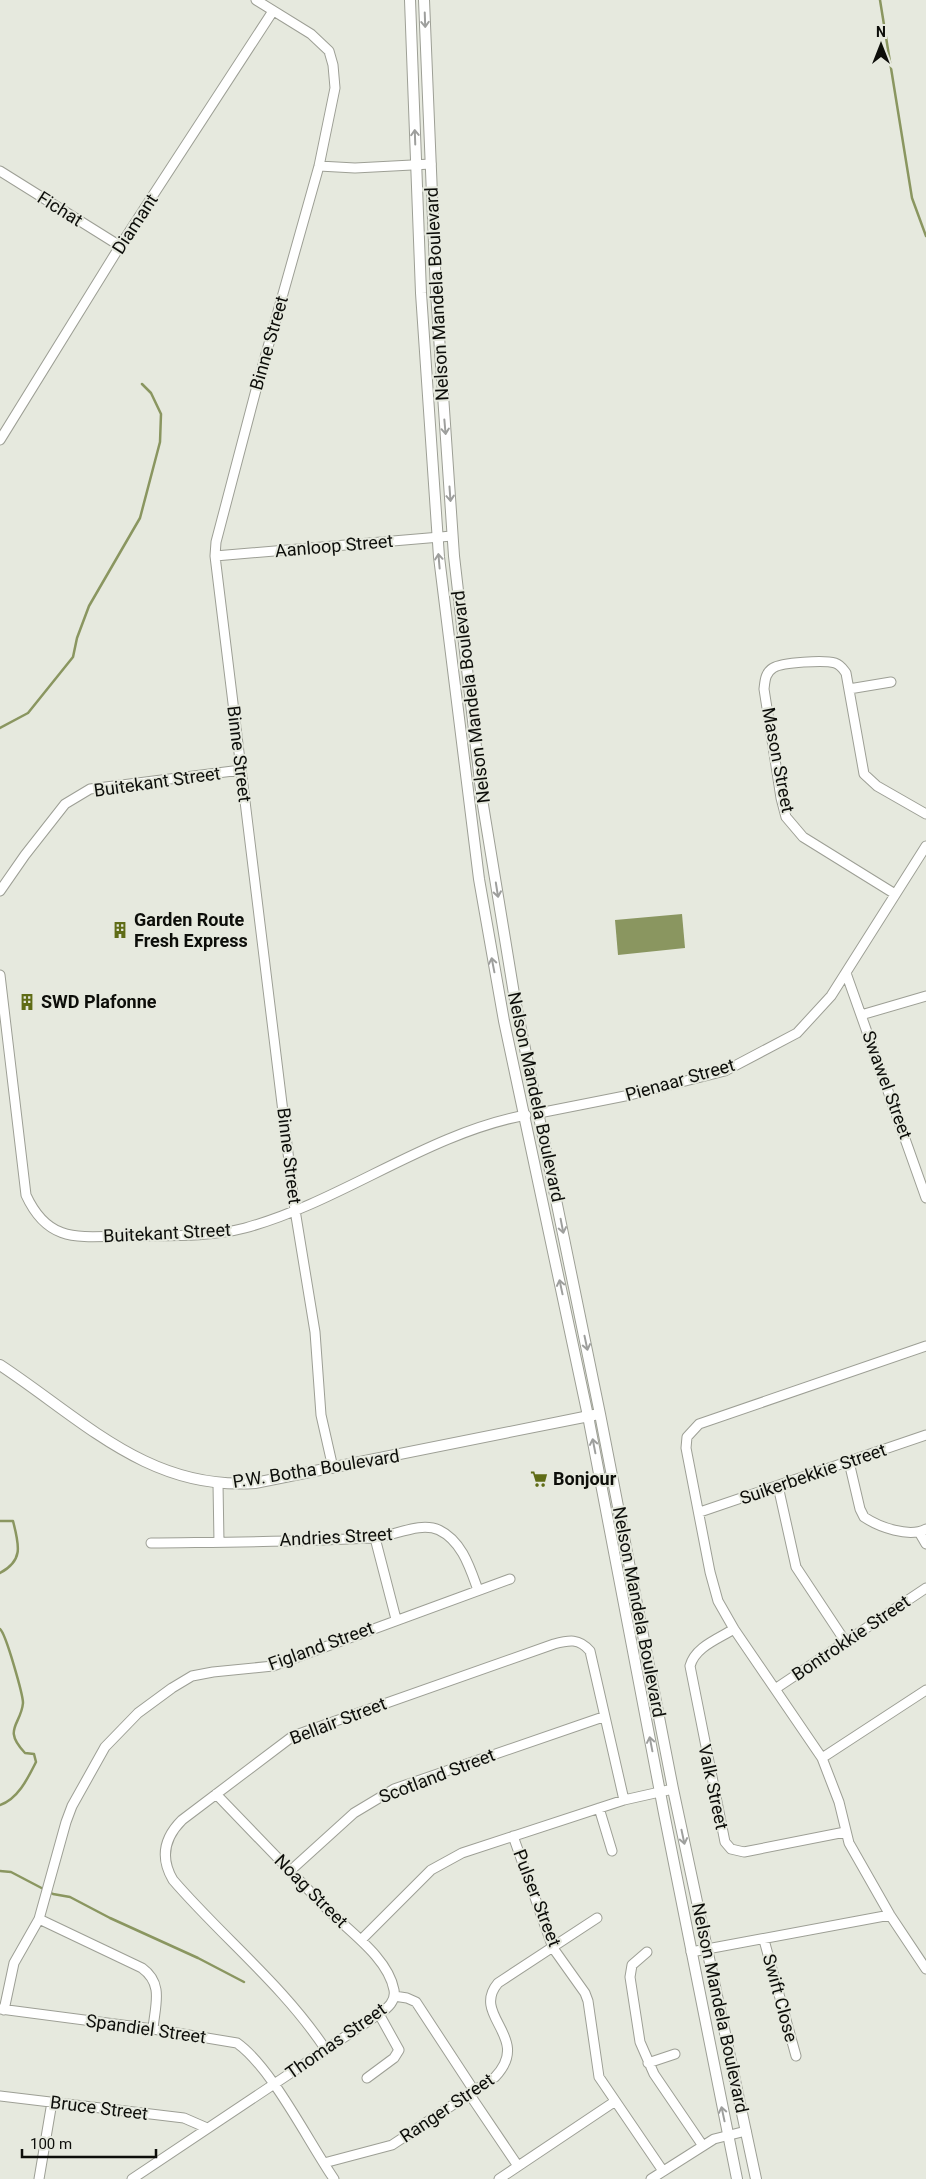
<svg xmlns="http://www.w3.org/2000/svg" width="926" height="2179" font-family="Roboto,sans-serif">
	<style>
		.water { fill: #8a9660 }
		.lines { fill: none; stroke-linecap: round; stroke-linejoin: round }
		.stream { stroke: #8a9660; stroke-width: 2.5 }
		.minor-casing { stroke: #9d9f95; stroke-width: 11 }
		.tertiary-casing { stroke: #9d9f95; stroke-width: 12 }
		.minor { stroke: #fff; stroke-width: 9 }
		.tertiary { stroke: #fff; stroke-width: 10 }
		.oneway { stroke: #9e9f9d }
		.labels { text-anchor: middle; stroke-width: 4; stroke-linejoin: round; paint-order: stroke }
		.street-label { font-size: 18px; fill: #0d0e0a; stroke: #e6e9de }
		.poi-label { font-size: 18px; font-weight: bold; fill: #0d0e0a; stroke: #e6e9de; text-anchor: start }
	</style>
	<rect width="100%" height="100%" fill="#e6e9de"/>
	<!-- water -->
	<path class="water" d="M 682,914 L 685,948 L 618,955 L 615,920 Z"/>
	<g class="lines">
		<!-- stream -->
		<path class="stream" d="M 880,0 L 912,198 L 926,236
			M 0,728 L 28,713 L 73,657 L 77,638 L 89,606 L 140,518 L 160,442 L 161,414 L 151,393 L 142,384
			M 0,1521 L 13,1521 C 19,1545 24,1560 0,1573
			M 0,1629 C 6,1634 23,1695 23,1703 C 21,1725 2,1729 25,1753 L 34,1754 L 36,1762 C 28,1778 18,1799 0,1805
			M 0,1871 L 11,1872 L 53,1894 L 70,1897 L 110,1918 L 198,1958 L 244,1982"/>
		<!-- minor casing -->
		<g class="minor-casing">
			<path id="minor" d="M 256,0 L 311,34 L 329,51 L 333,65 L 335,88 L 319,166 L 257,386 L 216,542 L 215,556 L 295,1210 L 315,1332 L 321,1415 L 333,1468
				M 319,166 L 355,168 L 431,164
				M 0,171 L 120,246
				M 0,440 L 120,246 L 273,11
				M 215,556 L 452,536
				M 849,689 L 891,682
				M 0,891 L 25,855 L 65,804 L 90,789 L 241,770
				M 895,894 L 803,837 L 786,817 L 781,798 L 764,689 C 765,681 765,673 773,668 C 782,662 825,660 835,663 C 841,665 843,669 846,673 L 864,774 L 877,786 L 926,814
				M 846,973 L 926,1198
				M 0,975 L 26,1195 C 48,1243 78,1237 124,1236 C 163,1235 207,1238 245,1228 C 343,1201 426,1134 526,1115
				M 861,1015 L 926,996
				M 539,1113 L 630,1095 L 725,1071 L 797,1033 L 831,996 L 926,846
				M 926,1346 L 699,1424 L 687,1437 L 686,1448 L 710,1572 L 718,1601 L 734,1629 L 822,1758 L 839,1802 L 849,1843 L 890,1915 L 926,1969
				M 849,1462 L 860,1509 L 864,1517 C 879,1527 909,1538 926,1529
				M 218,1484 L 219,1542
				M 778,1486 L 796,1567 L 845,1641
				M 700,1512 L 926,1435
				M 919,1532 L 926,1544
				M 375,1538 L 396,1619
				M 151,1543 C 225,1542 299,1542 372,1538 C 393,1537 419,1521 439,1530 C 462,1541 470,1568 478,1590
				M 734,1629 C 718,1639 695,1647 690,1666 L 725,1842 L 731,1849 L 744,1852 L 845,1832
				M 775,1689 L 926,1588
				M 822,1758 L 926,1690
				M 599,1808 L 612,1851
				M 513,1836 L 553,1948 L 585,1993 L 588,2001 L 599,2077 L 663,2171
				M 290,1871 L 354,1813 L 394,1789 L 603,1717
				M 39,1919 L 142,1968 C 164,1984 155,2005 153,2029
				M 361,1940 L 431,1870 L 462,1853 L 624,1800 L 673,1789
				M 764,1940 L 796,2056
				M 647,1952 L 632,1965 L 630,1977 L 640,2042 L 654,2074 L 703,2146
				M 691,1952 L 890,1915
				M 394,1996 L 407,1998 L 416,2002 L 475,2092
				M 0,2009 L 153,2029 L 237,2043 C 272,2068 308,2141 334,2179
				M 4,2010 L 14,1963 L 39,1919 L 66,1822 L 72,1806 L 105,1747 L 138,1713 L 172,1688 L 192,1676 L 213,1672 L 273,1666 L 510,1579
				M 326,2050 C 284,1986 223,1938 173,1880 C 160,1858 164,1838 182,1820 L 293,1736 L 554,1644 C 569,1640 579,1638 590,1651 L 624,1800
				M 648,2063 L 675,2054
				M 367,2078 L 394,2058 L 399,2050 L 379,2014
				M 470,2095 L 518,2166
				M 0,2096 L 184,2118 L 207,2128
				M 324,2163 L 392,2145 L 495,2077 C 533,2037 470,2016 498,1983 L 597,1918
				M 39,2179 L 52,2102
				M 132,2179 L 379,2014 C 388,2008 396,2001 394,1990 C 388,1957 347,1930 326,1908 C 289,1870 253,1832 216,1794
				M 499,2179 L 614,2102
				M 651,2179 L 714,2139 L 746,2131"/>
		</g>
		<!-- tertiary casing -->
		<g class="tertiary-casing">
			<path id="tertiary" d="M 410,0 L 421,293 L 439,557 L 479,879 L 504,1021 L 588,1416 L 664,1813 L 737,2179
				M 424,0 L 436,292 L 454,556 L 482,799 L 515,1000 L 600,1414 L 673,1789 L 756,2179
				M 0,1365 C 82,1419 149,1491 255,1483 L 594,1415"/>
		</g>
		<!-- minor -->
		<use href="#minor" class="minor"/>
		<!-- tertiary -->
		<use href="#tertiary" class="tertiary"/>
	</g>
	<!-- one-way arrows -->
	<defs><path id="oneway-shaft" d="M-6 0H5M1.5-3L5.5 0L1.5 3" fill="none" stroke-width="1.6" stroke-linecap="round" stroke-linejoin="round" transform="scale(1.25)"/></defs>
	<g class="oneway">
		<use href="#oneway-shaft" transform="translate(425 20) rotate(88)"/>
		<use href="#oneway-shaft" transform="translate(415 137) rotate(-92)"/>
		<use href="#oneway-shaft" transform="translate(445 427) rotate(85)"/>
		<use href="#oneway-shaft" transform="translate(450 494) rotate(86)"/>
		<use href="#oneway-shaft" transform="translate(439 561) rotate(-95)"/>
		<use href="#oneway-shaft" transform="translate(497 890) rotate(81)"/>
		<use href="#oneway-shaft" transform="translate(493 965) rotate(-101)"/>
		<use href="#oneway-shaft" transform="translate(562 1226) rotate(79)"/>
		<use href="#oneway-shaft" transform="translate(561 1287) rotate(-102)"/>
		<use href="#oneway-shaft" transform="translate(586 1343) rotate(78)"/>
		<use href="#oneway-shaft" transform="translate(594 1446) rotate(-101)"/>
		<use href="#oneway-shaft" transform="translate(651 1744) rotate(-101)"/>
		<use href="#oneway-shaft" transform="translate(683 1837) rotate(78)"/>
		<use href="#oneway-shaft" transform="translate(723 2114) rotate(-102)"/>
	</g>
	<!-- icons -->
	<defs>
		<g id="building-bare" transform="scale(1.35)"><path d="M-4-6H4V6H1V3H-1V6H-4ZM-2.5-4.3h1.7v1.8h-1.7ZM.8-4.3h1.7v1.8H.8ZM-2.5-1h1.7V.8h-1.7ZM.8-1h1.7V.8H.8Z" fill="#5f6c16" stroke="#e6e9de" stroke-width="2.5" paint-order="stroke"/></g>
		<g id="supermarket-bare" transform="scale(1.35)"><path d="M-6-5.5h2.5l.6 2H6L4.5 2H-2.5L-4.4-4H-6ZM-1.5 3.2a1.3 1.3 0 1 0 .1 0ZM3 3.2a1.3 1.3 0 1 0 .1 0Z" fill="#5f6c16" stroke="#e6e9de" stroke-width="2.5" paint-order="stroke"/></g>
	</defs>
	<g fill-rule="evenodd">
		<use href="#building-bare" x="120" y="930"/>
		<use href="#building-bare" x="27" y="1002"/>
		<use href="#supermarket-bare" x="539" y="1479"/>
	</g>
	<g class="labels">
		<!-- street labels -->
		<g class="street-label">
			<text transform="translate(60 209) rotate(32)" y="6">Fichat</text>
			<text transform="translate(135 224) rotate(-57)" y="6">Diamant</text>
			<text transform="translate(437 294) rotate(-93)" y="6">Nelson Mandela Boulevard</text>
			<text transform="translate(269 343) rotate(-74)" y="6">Binne Street</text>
			<text transform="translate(334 546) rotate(-5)" y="6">Aanloop Street</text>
			<text transform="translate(471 697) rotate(-97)" y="6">Nelson Mandela Boulevard</text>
			<text transform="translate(239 754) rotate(83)" y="6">Binne Street</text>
			<text transform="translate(778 760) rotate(79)" y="6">Mason Street</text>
			<text transform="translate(157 782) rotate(-8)" y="6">Buitekant Street</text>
			<text transform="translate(680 1080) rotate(-16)" y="6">Pienaar Street</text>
			<text transform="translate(887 1085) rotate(70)" y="6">Swawel Street</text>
			<text transform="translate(536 1097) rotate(78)" y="6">Nelson Mandela Boulevard</text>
			<text transform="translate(289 1156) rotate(83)" y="6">Binne Street</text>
			<text transform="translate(167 1233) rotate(-3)" y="6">Buitekant Street</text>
			<text transform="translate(316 1469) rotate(-9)" y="6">P.W. Botha Boulevard</text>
			<text transform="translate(813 1474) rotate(-19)" y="6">Suikerbekkie Street</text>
			<text transform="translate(336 1537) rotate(-3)" y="6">Andries Street</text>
			<text transform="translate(639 1612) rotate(79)" y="6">Nelson Mandela Boulevard</text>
			<text transform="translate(851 1638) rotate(-34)" y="6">Bontrokkie Street</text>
			<text transform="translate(321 1646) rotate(-20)" y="6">Figland Street</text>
			<text transform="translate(338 1721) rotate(-21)" y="6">Bellair Street</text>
			<text transform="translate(437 1776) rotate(-21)" y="6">Scotland Street</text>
			<text transform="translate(713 1787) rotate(78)" y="6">Valk Street</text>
			<text transform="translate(311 1891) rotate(45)" y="6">Noag Street</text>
			<text transform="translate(537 1898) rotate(69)" y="6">Pulser Street</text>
			<text transform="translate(780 1998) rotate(75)" y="6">Swift Close</text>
			<text transform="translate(720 2008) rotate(78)" y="6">Nelson Mandela Boulevard</text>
			<text transform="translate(146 2029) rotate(8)" y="6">Spandiel Street</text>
			<text transform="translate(336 2041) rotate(-35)" y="6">Thomas Street</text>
			<text transform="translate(99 2108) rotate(7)" y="6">Bruce Street</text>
			<text transform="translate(447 2108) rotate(-34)" y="6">Ranger Street</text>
		</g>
		<!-- poi labels -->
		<g class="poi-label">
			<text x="134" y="926">Garden Route<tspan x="134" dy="21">Fresh Express</tspan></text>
			<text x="41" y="1008">SWD Plafonne</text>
			<text x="553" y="1485">Bonjour</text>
		</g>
	</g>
	<!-- north arrow -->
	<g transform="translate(881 45)" stroke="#e6e9de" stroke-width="4" paint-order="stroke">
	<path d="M0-4L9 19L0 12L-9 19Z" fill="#0d0e0a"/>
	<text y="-8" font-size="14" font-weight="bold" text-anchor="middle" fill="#0d0e0a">N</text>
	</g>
	<!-- scale -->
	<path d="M22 2149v8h134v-8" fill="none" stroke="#0d0e0a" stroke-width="2.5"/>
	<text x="30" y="2149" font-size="15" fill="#0d0e0a" stroke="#e6e9de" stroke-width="4" paint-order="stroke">100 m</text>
</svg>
